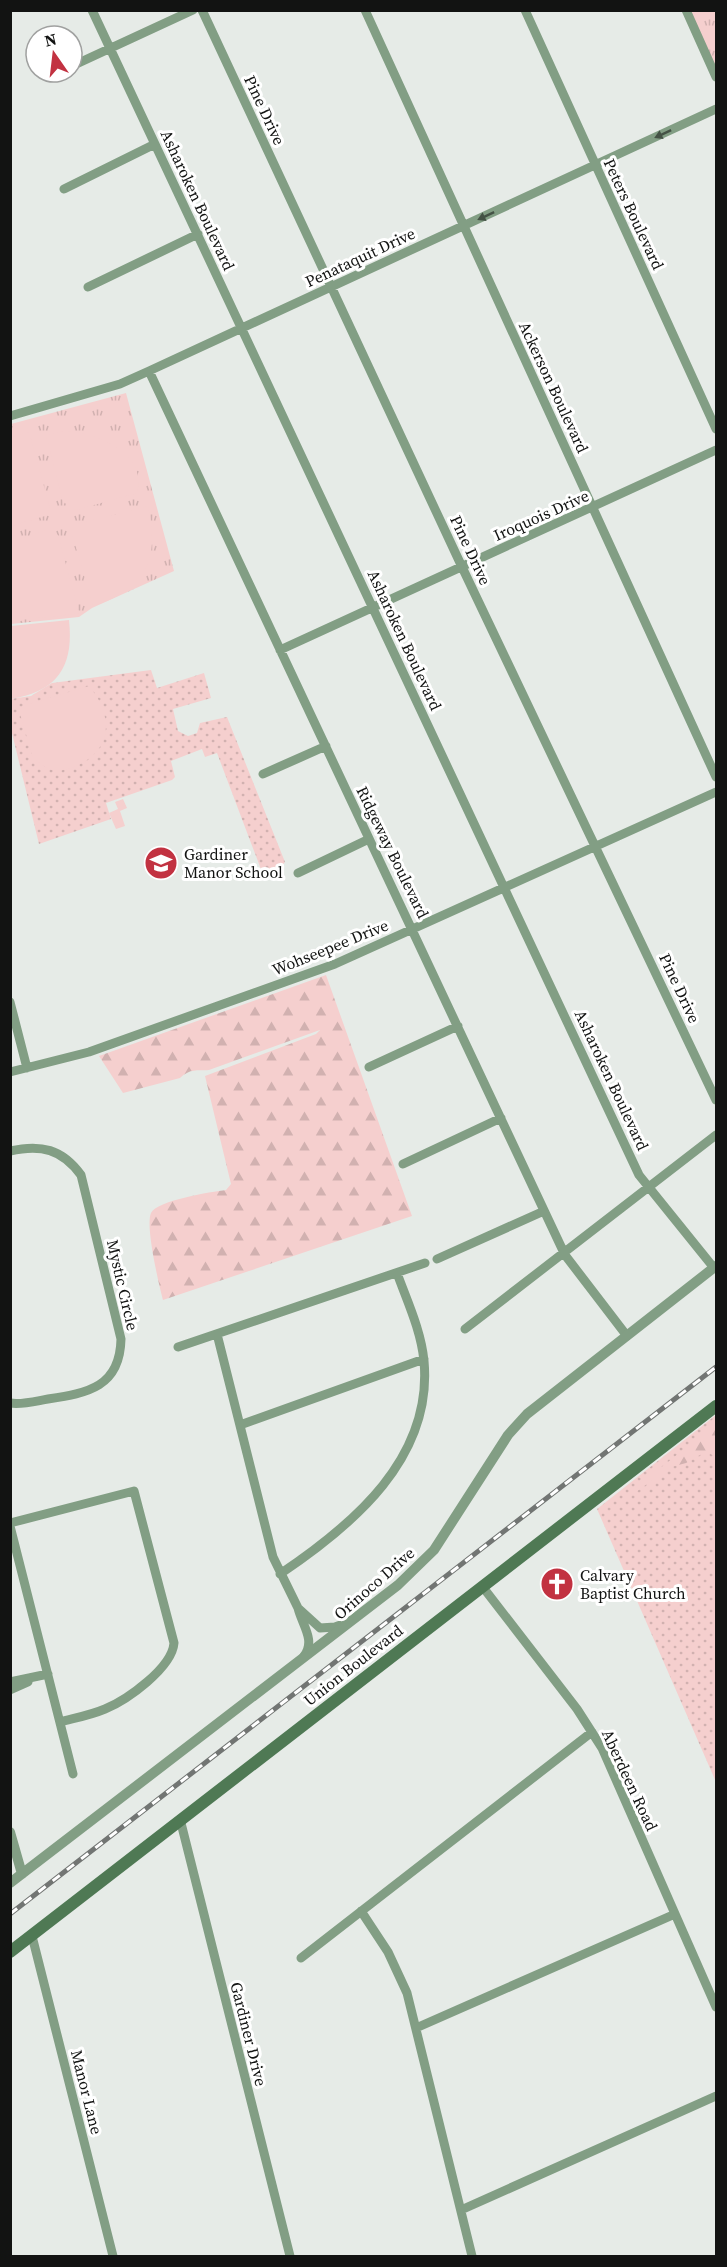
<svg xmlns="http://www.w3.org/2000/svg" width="727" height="2267" font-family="'Source Serif 4',serif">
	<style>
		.grass { fill: url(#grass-dots) }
		.forest { fill: url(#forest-firs) }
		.park { fill: url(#park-tufts) }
		.pitch { fill: #f5cfce }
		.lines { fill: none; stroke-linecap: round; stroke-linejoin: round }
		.minor { stroke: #829e84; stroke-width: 9 }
		.tertiary { stroke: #829e84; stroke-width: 10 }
		.secondary { stroke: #4f7954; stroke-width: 12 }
		.rail-casing { stroke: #727573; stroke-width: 5 }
		.rail { stroke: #fff; stroke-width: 3; stroke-dasharray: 9; stroke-linecap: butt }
		.oneway { fill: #445245 }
		.labels { text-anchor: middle; stroke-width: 6; stroke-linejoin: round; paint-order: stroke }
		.street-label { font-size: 16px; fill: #121312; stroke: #fff }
		.poi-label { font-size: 16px; fill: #121312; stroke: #fff; text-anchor: start }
	</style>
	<defs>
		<pattern id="grass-dots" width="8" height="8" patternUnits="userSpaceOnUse" patternTransform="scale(1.5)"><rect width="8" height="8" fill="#f5cfce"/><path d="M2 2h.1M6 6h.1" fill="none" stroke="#d1b1b0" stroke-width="1.8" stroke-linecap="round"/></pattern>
		<pattern id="forest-firs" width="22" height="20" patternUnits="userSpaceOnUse" patternTransform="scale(1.5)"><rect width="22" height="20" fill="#f5cfce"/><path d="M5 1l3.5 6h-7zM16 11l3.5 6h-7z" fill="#d1b1b0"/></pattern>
		<pattern id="park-tufts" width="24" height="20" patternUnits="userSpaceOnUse" patternTransform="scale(1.5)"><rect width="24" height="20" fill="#f5cfce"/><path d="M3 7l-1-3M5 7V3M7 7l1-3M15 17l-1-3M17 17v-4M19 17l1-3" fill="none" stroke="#d1b1b0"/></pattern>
	</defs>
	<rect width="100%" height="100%" fill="#e6ebe7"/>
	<!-- grass -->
	<path class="grass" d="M 151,670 L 157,688 L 204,673 L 211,698 L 173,709 L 178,731 L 188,736 L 197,733 L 200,723 L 227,717 L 285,862 L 270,879 L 262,872 L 217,753 L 205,757 L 202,749 L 171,761 L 175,777 L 172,780 L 106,803 L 111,819 L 39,844 L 11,729 L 10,699 L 31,696 L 52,683 Z
		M 716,1415 L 716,1782 L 597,1509 Z"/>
	<!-- forest -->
	<path class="forest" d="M 326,975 L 412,1216 L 163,1300 C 159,1285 145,1226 151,1213 C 158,1200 211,1192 226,1190 L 231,1184 L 205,1076 L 316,1034 L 320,1030 L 209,1070 C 196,1071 191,1068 180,1078 L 123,1093 L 99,1056 Z
		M 716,1424 L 716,1458 L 707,1451 L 686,1463 L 671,1467 L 633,1494 L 626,1495 Z"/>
	<!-- park -->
	<path class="park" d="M 686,11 L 716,11 L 716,77 Z
		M 126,393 L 174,571 L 92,608 L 79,617 L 11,624 L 11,424 Z"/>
	<!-- pitch -->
	<path class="pitch" d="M 62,431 C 95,432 148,451 137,493 L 76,510 L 63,502 L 46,435 Z
		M 29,432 L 50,508 L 45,516 L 11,526 L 11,437 Z
		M 148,506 C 160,561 146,589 93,606 L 72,534 L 77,524 Z
		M 49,529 L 58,535 L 79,613 C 58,616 28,623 11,609 L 11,542 Z
		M 69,620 C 74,666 58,691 11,699 L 11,626 Z
		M 89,686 C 111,712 115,746 80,764 C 71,769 58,773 49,769 C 43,766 38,762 33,758 L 20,714 L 28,704 Z
		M 123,799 L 127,808 L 120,811 L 125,826 L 116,829 L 109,813 L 118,809 L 115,802 Z"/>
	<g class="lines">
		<!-- minor -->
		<path class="minor" d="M 92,10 L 639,1175 L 714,1268
			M 202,10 L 462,567 L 716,1100
			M 365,10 L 716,777
			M 525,10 L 716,429
			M 686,10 L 716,77
			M 72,66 L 193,10
			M 64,189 L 155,144
			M 88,287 L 198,234
			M 149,371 L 565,1255 L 627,1336
			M 10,416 L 120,384 L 149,371 L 716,109
			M 280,650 L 716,450
			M 263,774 L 326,746
			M 298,873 L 369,839
			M 10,1002 L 27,1068
			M 369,1067 L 458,1026
			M 10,1072 L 89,1052 L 335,964 L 716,792
			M 10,1151 C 41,1144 62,1149 81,1175 L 121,1339 C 120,1387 88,1393 48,1399 C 36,1401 22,1405 10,1403
			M 403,1164 L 501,1118
			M 437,1259 L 544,1211
			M 465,1329 L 716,1135
			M 217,1334 L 273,1557 L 298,1608
			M 178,1347 L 425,1263
			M 240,1425 L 424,1359
			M 10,1523 L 134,1491 L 174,1643 C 172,1668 127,1700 105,1709 C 91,1715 75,1718 60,1722
			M 10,1526 L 73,1774
			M 280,1574 C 353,1525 433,1458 424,1361 C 421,1330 407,1301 397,1273
			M 482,1586 L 577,1709 L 602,1748 L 716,2007
			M 304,1656 C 316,1640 302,1625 298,1608 L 320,1628 L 335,1627 L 346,1623
			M 10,1682 L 48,1674
			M 10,1690 L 28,1682
			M 180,1819 L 290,2256
			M 361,1911 L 388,1952 L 407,1993 L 472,2256
			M 32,1936 L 113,2256
			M 301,1958 L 592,1732
			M 416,2028 L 675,1914
			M 461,2210 L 716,2096"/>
		<!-- tertiary -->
		<path class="tertiary" d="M 10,1832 L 22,1874
			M 10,1883 L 398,1585 L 434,1550 L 508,1435 L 527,1414 L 716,1266"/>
		<!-- secondary -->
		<path class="secondary" d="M 10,1952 L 716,1406"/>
		<!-- rail casing -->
		<g class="rail-casing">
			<path id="rail" d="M 10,1914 L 716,1367"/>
		</g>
		<!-- rail -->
		<use href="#rail" class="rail"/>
	</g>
	<!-- one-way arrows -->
	<defs><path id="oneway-solid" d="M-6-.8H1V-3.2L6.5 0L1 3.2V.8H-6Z" transform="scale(1.5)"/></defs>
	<g class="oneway">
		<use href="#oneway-solid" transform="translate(663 134) rotate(155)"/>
		<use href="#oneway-solid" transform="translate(486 216) rotate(155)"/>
	</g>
	<!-- icons -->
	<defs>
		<g id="school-disc" transform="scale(1.725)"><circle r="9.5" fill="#c23241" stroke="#fff"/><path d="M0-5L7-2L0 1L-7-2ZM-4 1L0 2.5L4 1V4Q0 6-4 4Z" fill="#fff"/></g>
		<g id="church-disc" transform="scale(1.725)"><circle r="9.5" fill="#c23241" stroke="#fff"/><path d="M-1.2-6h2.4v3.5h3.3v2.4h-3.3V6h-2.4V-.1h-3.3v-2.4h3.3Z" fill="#fff"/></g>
	</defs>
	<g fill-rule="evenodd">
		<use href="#school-disc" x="161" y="863"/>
		<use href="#church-disc" x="557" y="1584"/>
	</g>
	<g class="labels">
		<!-- street labels -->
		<g class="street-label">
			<text transform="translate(265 110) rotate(65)" y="6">Pine Drive</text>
			<text transform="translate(198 200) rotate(65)" y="6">Asharoken Boulevard</text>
			<text transform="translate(634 214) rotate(65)" y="6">Peters Boulevard</text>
			<text transform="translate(360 257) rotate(-25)" y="6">Penataquit Drive</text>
			<text transform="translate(554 387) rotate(65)" y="6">Ackerson Boulevard</text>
			<text transform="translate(541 515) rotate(-24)" y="6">Iroquois Drive</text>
			<text transform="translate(471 550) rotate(65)" y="6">Pine Drive</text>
			<text transform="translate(405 640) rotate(65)" y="6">Asharoken Boulevard</text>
			<text transform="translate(393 852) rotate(64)" y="6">Ridgeway Boulevard</text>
			<text transform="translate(330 947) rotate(-22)" y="6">Wohseepee Drive</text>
			<text transform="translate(680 988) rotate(65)" y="6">Pine Drive</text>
			<text transform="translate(612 1080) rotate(65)" y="6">Asharoken Boulevard</text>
			<text transform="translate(123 1285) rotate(77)" y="6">Mystic Circle</text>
			<text transform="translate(374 1583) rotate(-41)" y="6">Orinoco Drive</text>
			<text transform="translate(353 1665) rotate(-38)" y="6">Union Boulevard</text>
			<text transform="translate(630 1780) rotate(65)" y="6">Aberdeen Road</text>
			<text transform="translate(249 2034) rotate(76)" y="6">Gardiner Drive</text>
			<text transform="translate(87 2092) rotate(76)" y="6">Manor Lane</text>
		</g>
		<!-- poi labels -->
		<g class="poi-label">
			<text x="184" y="860">Gardiner<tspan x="184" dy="18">Manor School</tspan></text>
			<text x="580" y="1581">Calvary<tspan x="580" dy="18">Baptist Church</tspan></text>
		</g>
	</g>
	<!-- border -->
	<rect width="727" height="2267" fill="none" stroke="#121312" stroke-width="24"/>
	<!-- north arrow -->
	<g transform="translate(54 54) rotate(346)"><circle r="28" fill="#ffffff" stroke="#a0a1a0" stroke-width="1.5"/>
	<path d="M0-4.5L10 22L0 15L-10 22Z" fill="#c23241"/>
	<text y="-9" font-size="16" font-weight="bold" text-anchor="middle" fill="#121312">N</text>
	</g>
</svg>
